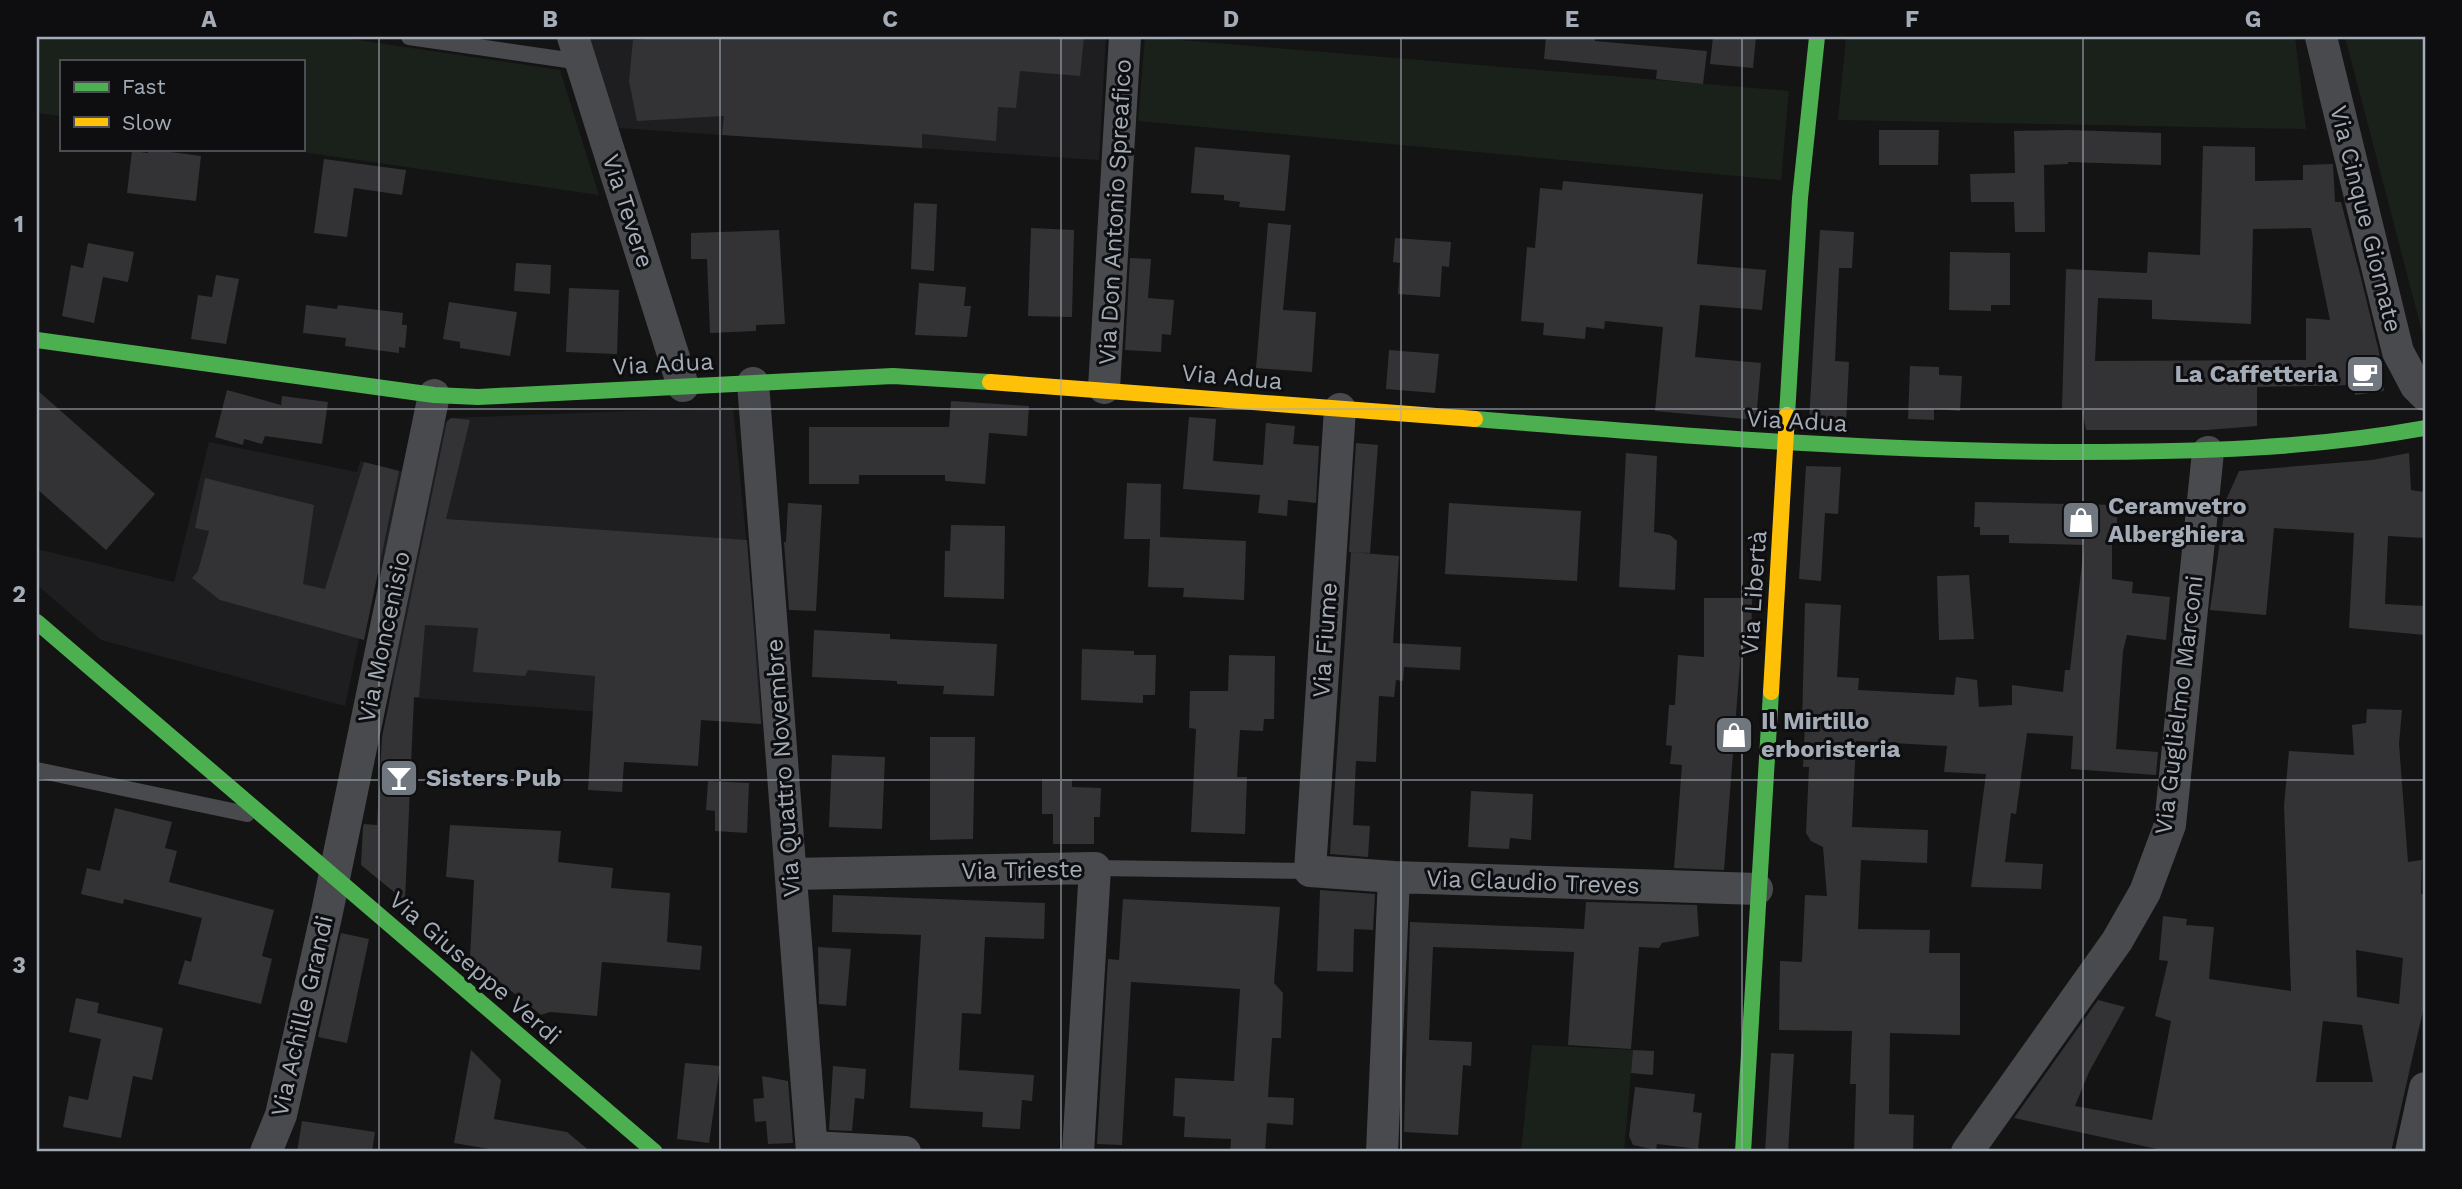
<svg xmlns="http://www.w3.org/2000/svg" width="2462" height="1189" font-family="'Work Sans',sans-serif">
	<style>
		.built { fill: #1e1e20 }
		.green { fill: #1a211a }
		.building { fill: #333335; fill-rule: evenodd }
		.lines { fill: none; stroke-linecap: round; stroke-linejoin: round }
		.lane { stroke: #484a4d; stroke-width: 16 }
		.street { stroke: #484a4d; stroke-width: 32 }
		.fast { stroke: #4caf50; stroke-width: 16 }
		.slow { stroke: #ffc107; stroke-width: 16 }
		.grid { fill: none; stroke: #a3acb7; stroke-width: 2; stroke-opacity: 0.55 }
		.labels { text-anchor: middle; stroke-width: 6; stroke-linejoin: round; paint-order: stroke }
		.street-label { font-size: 24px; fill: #a3acb7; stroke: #0e0e10 }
		.poi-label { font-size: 24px; font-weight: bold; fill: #a3acb7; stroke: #0e0e10; text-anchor: start }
		.neatline { fill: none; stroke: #a3acb7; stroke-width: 2.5 }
		.grid-label { font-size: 23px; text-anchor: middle; font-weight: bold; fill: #a3acb7 }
	</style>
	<rect width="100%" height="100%" fill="#141414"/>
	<!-- built -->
	<path class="built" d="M 588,37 L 1106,37 L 1099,160 L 617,128 Z
		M 733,407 L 757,647 L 762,724 L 390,696 L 399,623 L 441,426 L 451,418 Z
		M 209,442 L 357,472 L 360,461 L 409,473 L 386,576 L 373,574 L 345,706 L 101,640 L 37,585 L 37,549 L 174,582 Z"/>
	<!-- green -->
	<path class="green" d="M 37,37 L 337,37 L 560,70 L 599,195 L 282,149 L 303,149 L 303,61 L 61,61 L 61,116 L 37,113 Z
		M 1145,37 L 1789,91 L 1781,180 L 1138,121 Z
		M 1846,37 L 2295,37 L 2306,129 L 1838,120 Z
		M 2345,37 L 2425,37 L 2425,343 Z
		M 1532,1045 L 1633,1050 L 1624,1152 L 1521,1152 Z"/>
	<!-- building -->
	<path class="building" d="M 673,37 L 1084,37 L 1080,76 L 1020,71 L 1016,108 L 998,107 L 996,141 L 922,134 L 922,148 L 722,135 L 724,116 L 637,121 L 629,81 L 633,40 Z
		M 1546,37 L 1595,37 L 1595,41 L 1707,51 L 1703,84 L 1656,79 L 1657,70 L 1544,59 Z
		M 1713,37 L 1756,37 L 1753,68 L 1710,64 Z
		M 1879,130 L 1939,130 L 1938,165 L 1879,165 Z
		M 2067,130 L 2161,133 L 2161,165 L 2068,162 L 2068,164 L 2044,165 L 2045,232 L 2015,232 L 2014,202 L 1971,202 L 1970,174 L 2015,173 L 2014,131 Z
		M 2203,146 L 2255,147 L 2255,181 L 2303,180 L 2303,165 L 2333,164 L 2335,202 L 2341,202 L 2362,282 L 2379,352 L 2384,391 L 2355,395 L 2354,385 L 2257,387 L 2257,426 L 2207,430 L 2086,430 L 2082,409 L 2062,409 L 2066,269 L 2147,273 L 2148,252 L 2200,255 ZM 2311,228 L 2330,320 L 2306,318 L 2306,360 L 2095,361 L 2098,298 L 2152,300 L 2152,319 L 2251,324 L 2253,229 Z
		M 1195,147 L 1290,155 L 1285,211 L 1239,207 L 1240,202 L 1224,200 L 1224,195 L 1191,193 Z
		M 148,149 L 201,156 L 196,201 L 127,193 L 132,151 L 148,153 Z
		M 324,159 L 406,170 L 402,195 L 354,188 L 347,237 L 314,233 Z
		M 1563,181 L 1703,194 L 1697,264 L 1766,270 L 1762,310 L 1700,305 L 1695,357 L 1761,363 L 1756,420 L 1655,411 L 1663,327 L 1605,321 L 1604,329 L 1586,327 L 1585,339 L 1543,335 L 1544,323 L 1521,321 L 1527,247 L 1535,248 L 1540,188 L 1562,190 Z
		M 914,203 L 937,204 L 934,271 L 911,269 Z
		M 1268,223 L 1291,225 L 1283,310 L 1316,312 L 1312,372 L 1256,368 Z
		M 1031,228 L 1074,230 L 1072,317 L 1028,316 Z
		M 779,230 L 785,324 L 756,325 L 756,331 L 710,333 L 707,259 L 691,259 L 691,233 Z
		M 1820,230 L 1854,232 L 1852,268 L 1839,268 L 1835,361 L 1849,362 L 1846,424 L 1809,422 Z
		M 1395,238 L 1451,242 L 1449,267 L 1442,266 L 1440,297 L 1398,294 L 1400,263 L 1393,262 Z
		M 88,243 L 134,252 L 128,282 L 103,277 L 94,323 L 62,316 L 71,265 L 83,268 Z
		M 1950,252 L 2010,253 L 2010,305 L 1991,305 L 1991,311 L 1949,310 Z
		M 1130,258 L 1151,259 L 1148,298 L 1174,300 L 1171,335 L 1162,334 L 1161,352 L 1125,350 Z
		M 516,263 L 551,265 L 550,294 L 514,291 Z
		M 216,275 L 239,279 L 226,344 L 191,339 L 198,295 L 212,297 Z
		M 919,283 L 966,287 L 964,306 L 971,306 L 967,337 L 915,335 Z
		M 569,288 L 619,290 L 617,354 L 566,352 Z
		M 449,302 L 517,312 L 510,356 L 460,348 L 460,342 L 443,339 Z
		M 306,305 L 337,309 L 338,305 L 403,313 L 402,325 L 407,325 L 405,348 L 399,347 L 399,353 L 345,346 L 346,338 L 303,333 Z
		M 1389,350 L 1439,354 L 1435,393 L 1386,389 Z
		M 1910,366 L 1939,367 L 1939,375 L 1962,376 L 1960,411 L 1934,409 L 1934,420 L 1908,419 Z
		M 37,390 L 155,494 L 106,550 L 37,489 Z
		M 227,390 L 281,405 L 282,396 L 328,402 L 322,444 L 265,436 L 262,444 L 244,439 L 243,445 L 215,437 Z
		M 951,401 L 1029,406 L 1027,436 L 989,433 L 985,484 L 945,481 L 945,475 L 859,475 L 859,484 L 809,484 L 809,427 L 949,427 Z
		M 1189,417 L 1216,419 L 1213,461 L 1263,465 L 1266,423 L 1295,426 L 1293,444 L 1319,446 L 1316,503 L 1288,500 L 1287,516 L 1258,513 L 1260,495 L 1183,489 Z
		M 451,418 L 470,420 L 446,519 L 747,540 L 761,724 L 701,720 L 698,766 L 624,762 L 622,792 L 588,790 L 595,676 L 528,670 L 525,676 L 473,672 L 478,628 L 425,625 L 419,697 L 414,697 L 405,901 L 361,865 L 363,827 L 364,824 L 377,825 L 382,737 L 447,421 Z
		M 1356,443 L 1378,445 L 1370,553 L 1349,552 Z
		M 1626,453 L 1657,456 L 1654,532 L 1670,535 L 1677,541 L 1675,590 L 1619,587 Z
		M 2409,453 L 2411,490 L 2425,492 L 2425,538 L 2388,536 L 2385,604 L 2425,606 L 2425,635 L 2349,628 L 2354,533 L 2274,528 L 2266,615 L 2210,610 L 2226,500 L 2239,471 L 2372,460 Z
		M 364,462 L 399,471 L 364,640 L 220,600 L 192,578 L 198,571 L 209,531 L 195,528 L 205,478 L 314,505 L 303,584 L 325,589 Z
		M 1806,466 L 1841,467 L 1838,514 L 1825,513 L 1821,581 L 1799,579 Z
		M 1127,483 L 1161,484 L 1160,537 L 1246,541 L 1244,600 L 1183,597 L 1184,588 L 1148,587 L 1150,539 L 1124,539 Z
		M 1975,502 L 2117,505 L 2117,531 L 2112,531 L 2112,579 L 2133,582 L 2132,593 L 2170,597 L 2166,640 L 2127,635 L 2123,651 L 2116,749 L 2158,752 L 2156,775 L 2071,769 L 2073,736 L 2027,733 L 2016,814 L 2011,813 L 2005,862 L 2043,864 L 2041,889 L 1971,887 L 1986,774 L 1944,772 L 1947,746 L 1856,741 L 1852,827 L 1928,830 L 1927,863 L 1861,860 L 1858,929 L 1930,930 L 1929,953 L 1960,953 L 1960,1035 L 1890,1033 L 1889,1114 L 1914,1115 L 1913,1152 L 1854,1152 L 1856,1084 L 1850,1084 L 1852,1031 L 1779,1030 L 1780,961 L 1802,962 L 1805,895 L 1827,896 L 1823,847 L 1811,841 L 1806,833 L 1809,767 L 1803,767 L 1805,725 L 1802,724 L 1805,603 L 1841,605 L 1837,677 L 1859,678 L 1858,690 L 1954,695 L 1956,677 L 1977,680 L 1979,707 L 2012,705 L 2012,685 L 2063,692 L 2065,670 L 2070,670 L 2084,545 L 2009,543 L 2009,535 L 1980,535 L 1980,527 L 1974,527 Z
		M 788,503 L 822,505 L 816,611 L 789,610 L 784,542 L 786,542 Z
		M 1449,503 L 1581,511 L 1577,581 L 1445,574 Z
		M 951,525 L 1005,526 L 1004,599 L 944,597 L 945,551 L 950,551 Z
		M 1351,552 L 1399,556 L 1393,643 L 1461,647 L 1460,670 L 1404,667 L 1403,681 L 1396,680 L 1394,697 L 1379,696 L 1376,762 L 1356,761 L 1353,825 L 1370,826 L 1368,857 L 1330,854 Z
		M 1969,575 L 1974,639 L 1939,640 L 1937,576 Z
		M 1704,598 L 1752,598 L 1751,650 L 1741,650 L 1724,870 L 1674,868 L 1682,765 L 1670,764 L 1672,746 L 1666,745 L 1669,705 L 1675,705 L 1678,655 L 1704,657 Z
		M 814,630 L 890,634 L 890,639 L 997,644 L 994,696 L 943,694 L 944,686 L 897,684 L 897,681 L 812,677 Z
		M 1082,649 L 1134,651 L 1134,655 L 1156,655 L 1155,695 L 1143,695 L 1143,703 L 1081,700 Z
		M 1229,655 L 1275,656 L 1274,719 L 1264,719 L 1263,731 L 1240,730 L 1237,777 L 1247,777 L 1245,834 L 1191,832 L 1196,729 L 1189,728 L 1190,691 L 1228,691 Z
		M 2367,709 L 2402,710 L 2399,744 L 2408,862 L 2422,860 L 2421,894 L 2425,894 L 2425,1002 L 2391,1152 L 2171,1152 L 2014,1118 L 2098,1000 L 2125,1007 L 2089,1072 L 2075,1106 L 2152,1120 L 2171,1021 L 2155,1016 L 2168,961 L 2159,960 L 2163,916 L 2187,919 L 2186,925 L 2214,927 L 2209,979 L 2291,991 L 2284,806 L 2289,751 L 2354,755 L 2352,725 L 2366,723 ZM 2356,950 L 2403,958 L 2399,1004 L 2357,997 ZM 2323,1021 L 2362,1025 L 2373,1082 L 2316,1082 Z
		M 930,737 L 975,737 L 973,839 L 930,840 Z
		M 832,755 L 885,757 L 882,829 L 829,827 Z
		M 1042,779 L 1072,779 L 1072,787 L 1101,788 L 1100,817 L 1094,817 L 1094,844 L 1053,844 L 1053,814 L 1042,814 Z
		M 708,781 L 749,783 L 747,833 L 715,831 L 715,811 L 706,810 Z
		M 1471,791 L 1533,794 L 1531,840 L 1510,838 L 1509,849 L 1468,847 Z
		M 115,808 L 172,822 L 165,848 L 177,851 L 169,882 L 274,910 L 262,956 L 272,959 L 261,1004 L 178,984 L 185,960 L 191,962 L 202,918 L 124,899 L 123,904 L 81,894 L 87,868 L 100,871 Z
		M 450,825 L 561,831 L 558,862 L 613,868 L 611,888 L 670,893 L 667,942 L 702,946 L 700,970 L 602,962 L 597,1016 L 550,1012 L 541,1015 L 470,958 L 474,880 L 446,877 Z
		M 1320,890 L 1375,894 L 1373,930 L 1354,929 L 1353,972 L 1317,971 Z
		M 833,895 L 1045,903 L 1044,939 L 985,937 L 981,1014 L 962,1013 L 959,1070 L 1034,1075 L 1032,1101 L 1022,1100 L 1020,1129 L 982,1127 L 983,1112 L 910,1108 L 921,935 L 832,932 Z
		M 1123,899 L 1280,907 L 1274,983 L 1283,993 L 1281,1038 L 1272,1038 L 1268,1097 L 1294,1098 L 1293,1125 L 1267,1123 L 1265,1152 L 1230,1152 L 1231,1139 L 1184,1137 L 1185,1117 L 1173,1116 L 1175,1078 L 1234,1081 L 1240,989 L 1131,982 L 1122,1145 L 1097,1144 L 1108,959 L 1119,960 Z
		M 1586,902 L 1697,905 L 1699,936 L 1662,943 L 1659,948 L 1639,947 L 1631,1049 L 1568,1045 L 1574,952 L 1433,947 L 1429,1040 L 1472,1042 L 1471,1066 L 1463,1065 L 1458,1135 L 1404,1132 L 1410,922 L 1584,929 Z
		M 341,933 L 369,939 L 347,1043 L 318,1037 Z
		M 818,947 L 851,949 L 846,1006 L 819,1004 Z
		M 76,998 L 99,1003 L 97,1013 L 163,1028 L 152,1080 L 133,1076 L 121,1138 L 63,1127 L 69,1096 L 88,1100 L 101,1039 L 69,1032 Z
		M 471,1050 L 501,1080 L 494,1119 L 567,1132 L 591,1152 L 507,1152 L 454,1143 Z
		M 1633,1050 L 1654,1051 L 1653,1075 L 1631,1073 Z
		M 1771,1053 L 1794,1054 L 1788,1152 L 1765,1152 Z
		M 685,1063 L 720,1066 L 709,1143 L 677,1139 Z
		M 833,1066 L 866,1069 L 864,1099 L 855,1098 L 852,1131 L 829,1130 Z
		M 762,1076 L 788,1081 L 793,1143 L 768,1144 L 766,1121 L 755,1122 L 753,1099 L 764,1098 Z
		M 1635,1087 L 1695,1094 L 1693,1112 L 1702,1113 L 1698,1149 L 1657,1144 L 1656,1150 L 1633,1145 L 1629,1136 Z
		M 302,1121 L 375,1132 L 372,1152 L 297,1152 Z"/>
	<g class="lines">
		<!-- lane -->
		<path class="lane" d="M 409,37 L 581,62
			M 37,770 L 247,814
			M 1095,868 L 1310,871"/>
		<!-- street -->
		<path class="street" d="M 573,37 L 683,386
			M 2321,37 L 2398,352 L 2416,386 L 2425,395
			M 753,383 L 812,1152
			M 1104,388 L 1125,37
			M 1340,409 L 1310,871 L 1394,877 L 1757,889
			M 791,874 L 1095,868 L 1078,1152
			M 812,1147 L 905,1152
			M 266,1152 L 281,1115 L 327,912 L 434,395
			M 1382,1152 L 1394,877
			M 1967,1152 L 2117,941 L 2145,892 L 2170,825 L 2208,452
			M 2411,1152 L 2425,1088"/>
		<!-- fast -->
		<path class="fast" d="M 37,340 L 434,395 L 478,397 L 893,376 L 990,382
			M 1787,415 L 1800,198 L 1817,37
			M 1475,419 C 1676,435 1876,452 2077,452 C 2194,452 2310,449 2425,428
			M 37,622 L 655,1152
			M 1743,1152 L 1771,692"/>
		<!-- slow -->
		<path class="slow" d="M 990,382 L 1475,419
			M 1771,692 L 1787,415"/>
	</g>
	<!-- grid -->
	<path class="grid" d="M 379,37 L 379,1152M 720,37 L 720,1152M 1061,37 L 1061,1152M 1401,37 L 1401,1152M 1742,37 L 1742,1152M 2083,37 L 2083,1152M 37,409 L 2425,409M 37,780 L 2425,780"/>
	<!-- icons -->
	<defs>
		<g id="cafe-square" transform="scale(2.0125)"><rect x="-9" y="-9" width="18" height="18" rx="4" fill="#71777e" stroke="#0e0e10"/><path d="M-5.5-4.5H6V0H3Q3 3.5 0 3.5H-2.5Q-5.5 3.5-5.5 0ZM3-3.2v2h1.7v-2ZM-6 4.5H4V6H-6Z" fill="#fff"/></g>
		<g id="shop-square" transform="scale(2.0125)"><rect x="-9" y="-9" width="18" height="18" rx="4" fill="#71777e" stroke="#0e0e10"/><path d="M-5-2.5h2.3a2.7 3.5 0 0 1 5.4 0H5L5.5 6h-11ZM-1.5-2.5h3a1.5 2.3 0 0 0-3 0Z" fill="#fff"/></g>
		<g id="bar-square" transform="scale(2.0125)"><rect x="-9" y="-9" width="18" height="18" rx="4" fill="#71777e" stroke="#0e0e10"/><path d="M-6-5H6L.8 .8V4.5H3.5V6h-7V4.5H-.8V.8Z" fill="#fff"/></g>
	</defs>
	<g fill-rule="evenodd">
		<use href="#cafe-square" x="2365" y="374"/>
		<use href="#shop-square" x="2081" y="520"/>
		<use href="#shop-square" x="1734" y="735"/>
		<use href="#bar-square" x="399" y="778"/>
	</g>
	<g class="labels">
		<!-- street labels -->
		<g class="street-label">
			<text transform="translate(628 211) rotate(72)" y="8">Via Tevere</text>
			<text transform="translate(1115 212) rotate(-87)" y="8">Via Don Antonio Spreafico</text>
			<text transform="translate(2366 219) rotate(76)" y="8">Via Cinque Giornate</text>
			<text transform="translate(663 364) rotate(-3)" y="8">Via Adua</text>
			<text transform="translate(1232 377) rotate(5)" y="8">Via Adua</text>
			<text transform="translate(1797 421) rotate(3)" y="8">Via Adua</text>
			<text transform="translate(1754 593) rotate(-86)" y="8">Via Libertà</text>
			<text transform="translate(384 637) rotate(-78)" y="8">Via Moncenisio</text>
			<text transform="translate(1325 640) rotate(-86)" y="8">Via Fiume</text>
			<text transform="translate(2179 705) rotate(-83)" y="8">Via Guglielmo Marconi</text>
			<text transform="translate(783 768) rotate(-94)" y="8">Via Quattro Novembre</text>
			<text transform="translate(1022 870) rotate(-1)" y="8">Via Trieste</text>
			<text transform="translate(1533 882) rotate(2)" y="8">Via Claudio Treves</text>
			<text transform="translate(475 968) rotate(41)" y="8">Via Giuseppe Verdi</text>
			<text transform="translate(302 1016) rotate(-77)" y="8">Via Achille Grandi</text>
		</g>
		<!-- poi labels -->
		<g class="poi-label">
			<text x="2338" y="382" text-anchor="end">La Caffetteria</text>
			<text x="2108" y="514">Ceramvetro<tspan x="2108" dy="28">Alberghiera</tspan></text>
			<text x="1761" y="729">Il Mirtillo<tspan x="1761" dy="28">erboristeria</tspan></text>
			<text x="426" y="786">Sisters Pub</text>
		</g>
	</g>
	<!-- border -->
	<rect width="2462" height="1189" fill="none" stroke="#0e0e10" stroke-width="77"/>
	<!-- legend -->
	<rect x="60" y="60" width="245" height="91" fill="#0e0e10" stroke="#4a4d53" stroke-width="2"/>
	<rect x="74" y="82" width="35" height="10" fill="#4caf50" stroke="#4a4d53" stroke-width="2"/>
	<text x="122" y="94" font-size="21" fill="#a3acb7">Fast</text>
	<rect x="74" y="117" width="35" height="10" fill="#ffc107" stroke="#4a4d53" stroke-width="2"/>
	<text x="122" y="130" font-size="21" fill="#a3acb7">Slow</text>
	<rect x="38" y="38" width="2386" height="1112" class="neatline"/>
	<g class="grid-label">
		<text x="209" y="27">A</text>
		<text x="550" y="27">B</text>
		<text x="890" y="27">C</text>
		<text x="1231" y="27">D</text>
		<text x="1572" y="27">E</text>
		<text x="1912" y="27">F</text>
		<text x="2253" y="27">G</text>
		<text x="19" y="232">1</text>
		<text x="19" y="602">2</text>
		<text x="19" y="973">3</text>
	</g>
</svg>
